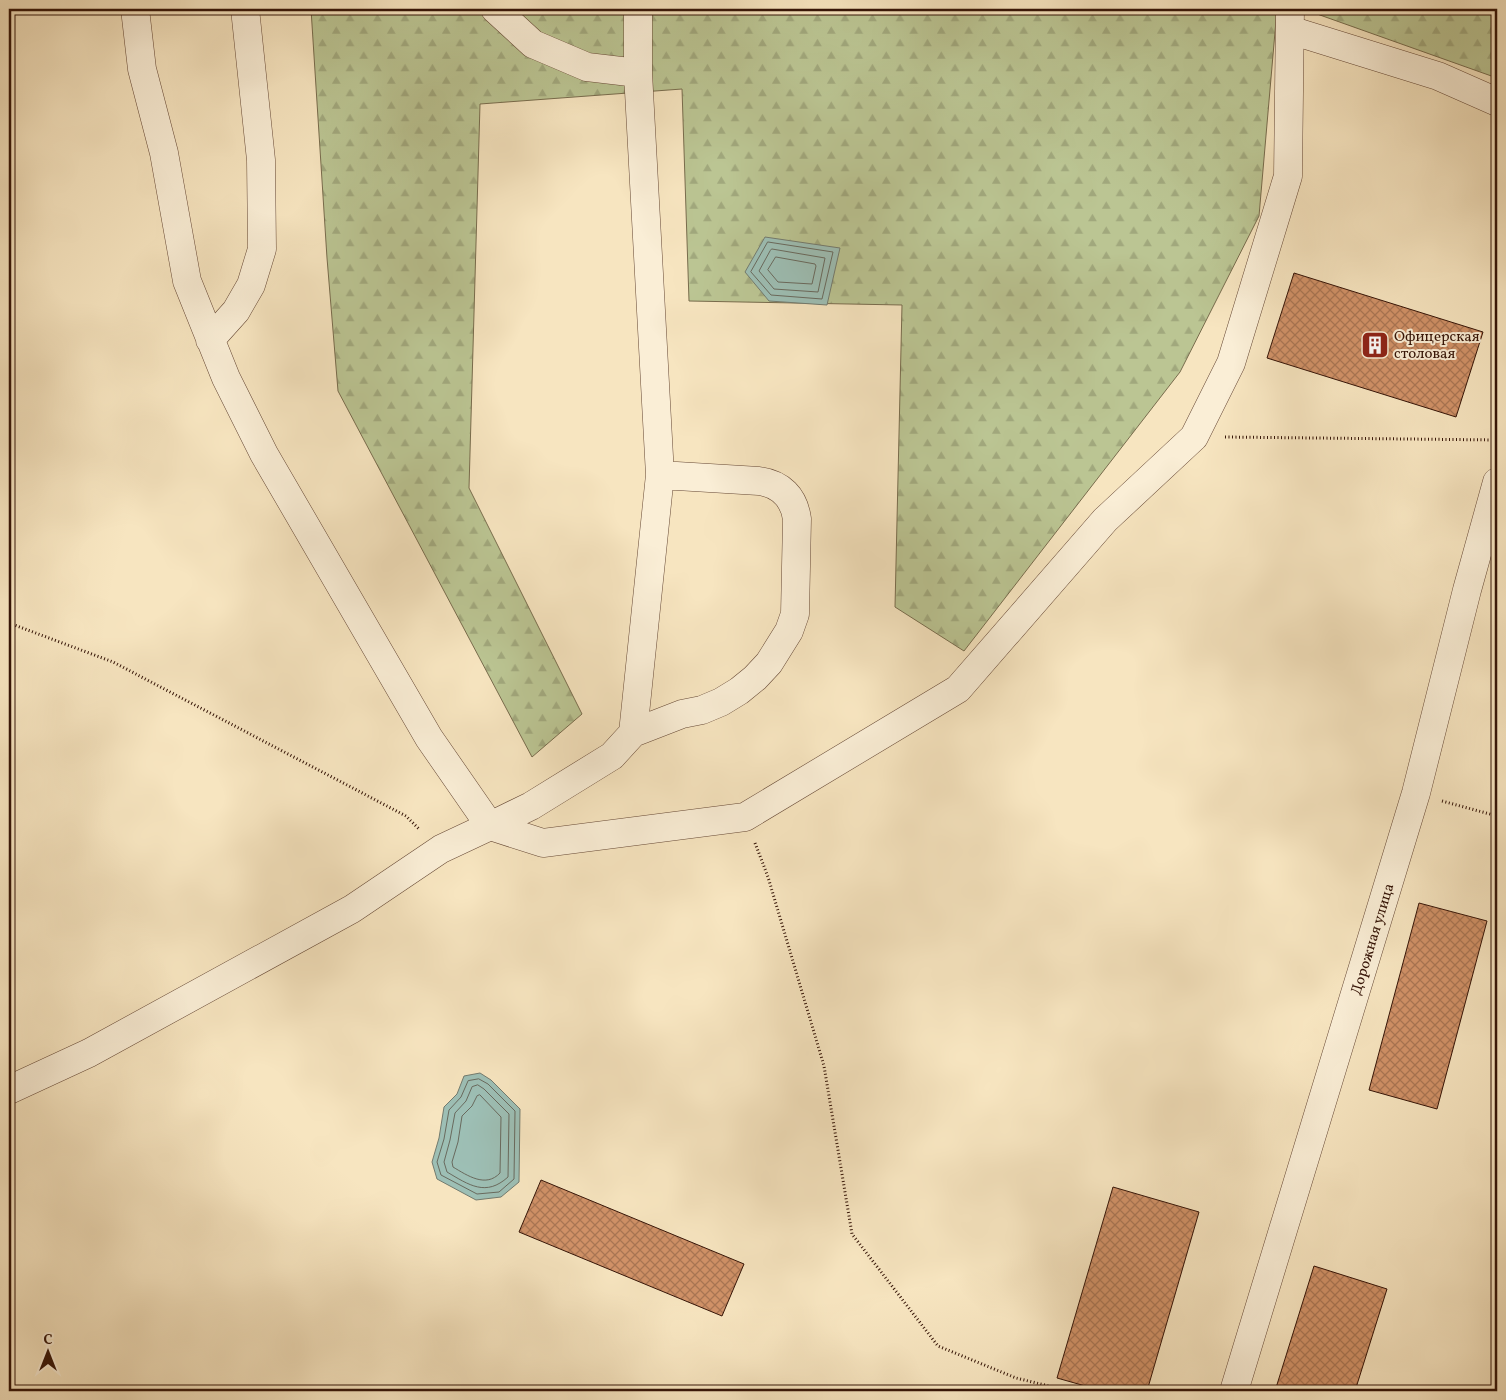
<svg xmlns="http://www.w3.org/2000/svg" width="1506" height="1400" font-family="Vollkorn,serif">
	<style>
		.forest { fill: url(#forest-firs); stroke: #786c4d }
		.water { fill: #9dbfb5; stroke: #737b6f }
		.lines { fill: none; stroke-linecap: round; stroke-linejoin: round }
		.shore { stroke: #696a5e; stroke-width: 1 }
		.building { fill: url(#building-cross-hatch); stroke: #351407 }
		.minor-casing { stroke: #664835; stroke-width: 29 }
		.path { stroke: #351407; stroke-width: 3; stroke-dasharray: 1 2.5; stroke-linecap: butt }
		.minor { stroke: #faeed6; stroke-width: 28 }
		.labels { text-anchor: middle; stroke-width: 4; stroke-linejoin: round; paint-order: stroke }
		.poi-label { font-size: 15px; fill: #351407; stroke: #faeed6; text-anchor: start }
		.street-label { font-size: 15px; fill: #351407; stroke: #faeed6 }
	</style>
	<defs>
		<pattern id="forest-firs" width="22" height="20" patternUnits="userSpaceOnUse" patternTransform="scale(1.25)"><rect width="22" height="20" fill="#bbc593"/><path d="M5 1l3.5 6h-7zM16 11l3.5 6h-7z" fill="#a1a87d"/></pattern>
		<pattern id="building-cross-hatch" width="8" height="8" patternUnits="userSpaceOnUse" patternTransform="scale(1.25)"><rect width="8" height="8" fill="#d19268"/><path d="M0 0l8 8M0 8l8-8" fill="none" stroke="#aa7654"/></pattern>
	</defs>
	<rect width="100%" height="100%" fill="#f7e5c0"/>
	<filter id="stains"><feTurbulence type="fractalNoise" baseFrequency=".004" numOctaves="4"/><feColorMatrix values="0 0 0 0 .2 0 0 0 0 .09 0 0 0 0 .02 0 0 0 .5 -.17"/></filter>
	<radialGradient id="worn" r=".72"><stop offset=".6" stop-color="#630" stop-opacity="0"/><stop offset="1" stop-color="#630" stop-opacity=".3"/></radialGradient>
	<!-- forest -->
	<path class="forest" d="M 311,9 L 1277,9 L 1259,216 L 1180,372 L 964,651 L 895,607 L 902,305 L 689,301 L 682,89 L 480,104 L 469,488 L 582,714 L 532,757 L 338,391 L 327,258 Z
		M 1303,9 L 1497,9 L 1497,78 Z"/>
	<!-- water -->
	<path class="water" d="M 765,237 L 840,248 L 827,305 L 769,301 L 745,272 Z
		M 480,1073 L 491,1080 L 520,1109 L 519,1182 L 501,1197 L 476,1200 L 437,1179 L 432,1162 L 439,1138 L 444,1107 L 457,1094 L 464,1076 Z"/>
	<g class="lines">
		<!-- shore -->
		<path class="shore" d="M 768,242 L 833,252 L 822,299 L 771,295 L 751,272 Z
			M 772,249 L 825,258 L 818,292 L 774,289 L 759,271 L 770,251 Z
			M 776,257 L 815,264 L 816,266 L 812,284 L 778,282 L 768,270 Z
			M 479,1079 L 488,1084 L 515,1111 L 514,1179 L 499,1192 L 477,1194 L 441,1175 L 437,1162 L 444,1139 L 449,1110 L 461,1097 L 468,1081 Z
			M 478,1085 L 484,1089 L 509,1114 L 508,1177 C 486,1197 469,1185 447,1172 L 444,1162 L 450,1140 L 455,1113 L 466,1101 L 472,1087 Z
			M 480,1095 L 501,1117 L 500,1173 C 486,1188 468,1176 453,1167 L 452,1162 L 458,1142 L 462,1116 L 472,1106 L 477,1096 Z"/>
	</g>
	<!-- building -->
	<path class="building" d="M 1294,273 L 1483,332 L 1456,417 L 1267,358 Z
		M 1419,903 L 1487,921 L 1437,1109 L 1369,1090 Z
		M 541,1180 L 744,1264 L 722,1316 L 519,1232 Z
		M 1113,1187 L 1199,1212 L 1147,1391 L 1103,1391 L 1057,1378 Z
		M 1314,1266 L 1387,1289 L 1355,1391 L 1275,1391 Z"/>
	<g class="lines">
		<!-- minor casing -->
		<g class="minor-casing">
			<path id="minor" d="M 135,9 L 142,69 L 164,153 L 187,281 L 226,378 L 264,454 L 429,738 L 490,826 L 531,806 L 612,756 L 633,733 L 660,475 L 638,73 L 638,9
				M 495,9 L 533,44 L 587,67 L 638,73
				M 1290,30 L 1438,76 L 1497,102
				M 210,340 L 236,311 L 251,285 L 262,249 L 261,160 L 245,9
				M 633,733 L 682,714 L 702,710 L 721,702 L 739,691 L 755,678 L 769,663 L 789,631 L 795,614 L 797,519 C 794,497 781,484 759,481 L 660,475
				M 9,1090 L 89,1053 L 352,909 L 441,849 L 490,826 L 543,843 L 745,817 L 958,689 L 1105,520 L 1194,437 L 1231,363 L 1288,176 L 1290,9
				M 1234,1391 L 1416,793 L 1467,590 L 1497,482"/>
		</g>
		<!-- path -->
		<path class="path" d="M 1225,437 L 1497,440
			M 9,623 L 113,662 L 406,816 L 420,830
			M 1442,801 L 1497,816
			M 755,843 L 768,877 L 824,1066 L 852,1234 L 938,1346 L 1016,1378 L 1069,1391"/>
		<!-- minor -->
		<use href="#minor" class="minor"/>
	</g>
	<!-- icons -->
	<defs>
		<g id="building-square" transform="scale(1.4375)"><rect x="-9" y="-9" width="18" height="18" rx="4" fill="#8f2418" stroke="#faeed6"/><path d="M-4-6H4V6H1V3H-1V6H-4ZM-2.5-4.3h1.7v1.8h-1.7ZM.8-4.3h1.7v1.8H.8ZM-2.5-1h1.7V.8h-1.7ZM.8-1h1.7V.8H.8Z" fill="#fff"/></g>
	</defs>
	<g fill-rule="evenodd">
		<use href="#building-square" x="1375" y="345"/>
	</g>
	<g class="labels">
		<!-- poi labels -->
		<g class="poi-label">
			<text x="1394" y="341">Офицерская<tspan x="1394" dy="17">столовая</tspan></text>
		</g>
		<!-- street labels -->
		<g class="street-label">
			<text transform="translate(1372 939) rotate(-73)" y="5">Дорожная улица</text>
		</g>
	</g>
	<!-- margin -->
	<rect width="1506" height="1400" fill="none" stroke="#f7e5c0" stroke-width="30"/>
	<rect x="10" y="10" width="1486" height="1380" fill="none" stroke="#351407" stroke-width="2.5"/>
	<rect x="15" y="15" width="1476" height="1370" fill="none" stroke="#351407"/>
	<!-- north arrow -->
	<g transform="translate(48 1352)" stroke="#faeed6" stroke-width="4" paint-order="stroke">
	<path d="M0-4L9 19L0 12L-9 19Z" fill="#351407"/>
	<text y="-8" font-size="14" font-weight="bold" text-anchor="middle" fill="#351407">С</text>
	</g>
	<rect width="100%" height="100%" filter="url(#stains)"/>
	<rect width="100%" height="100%" fill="url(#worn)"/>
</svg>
